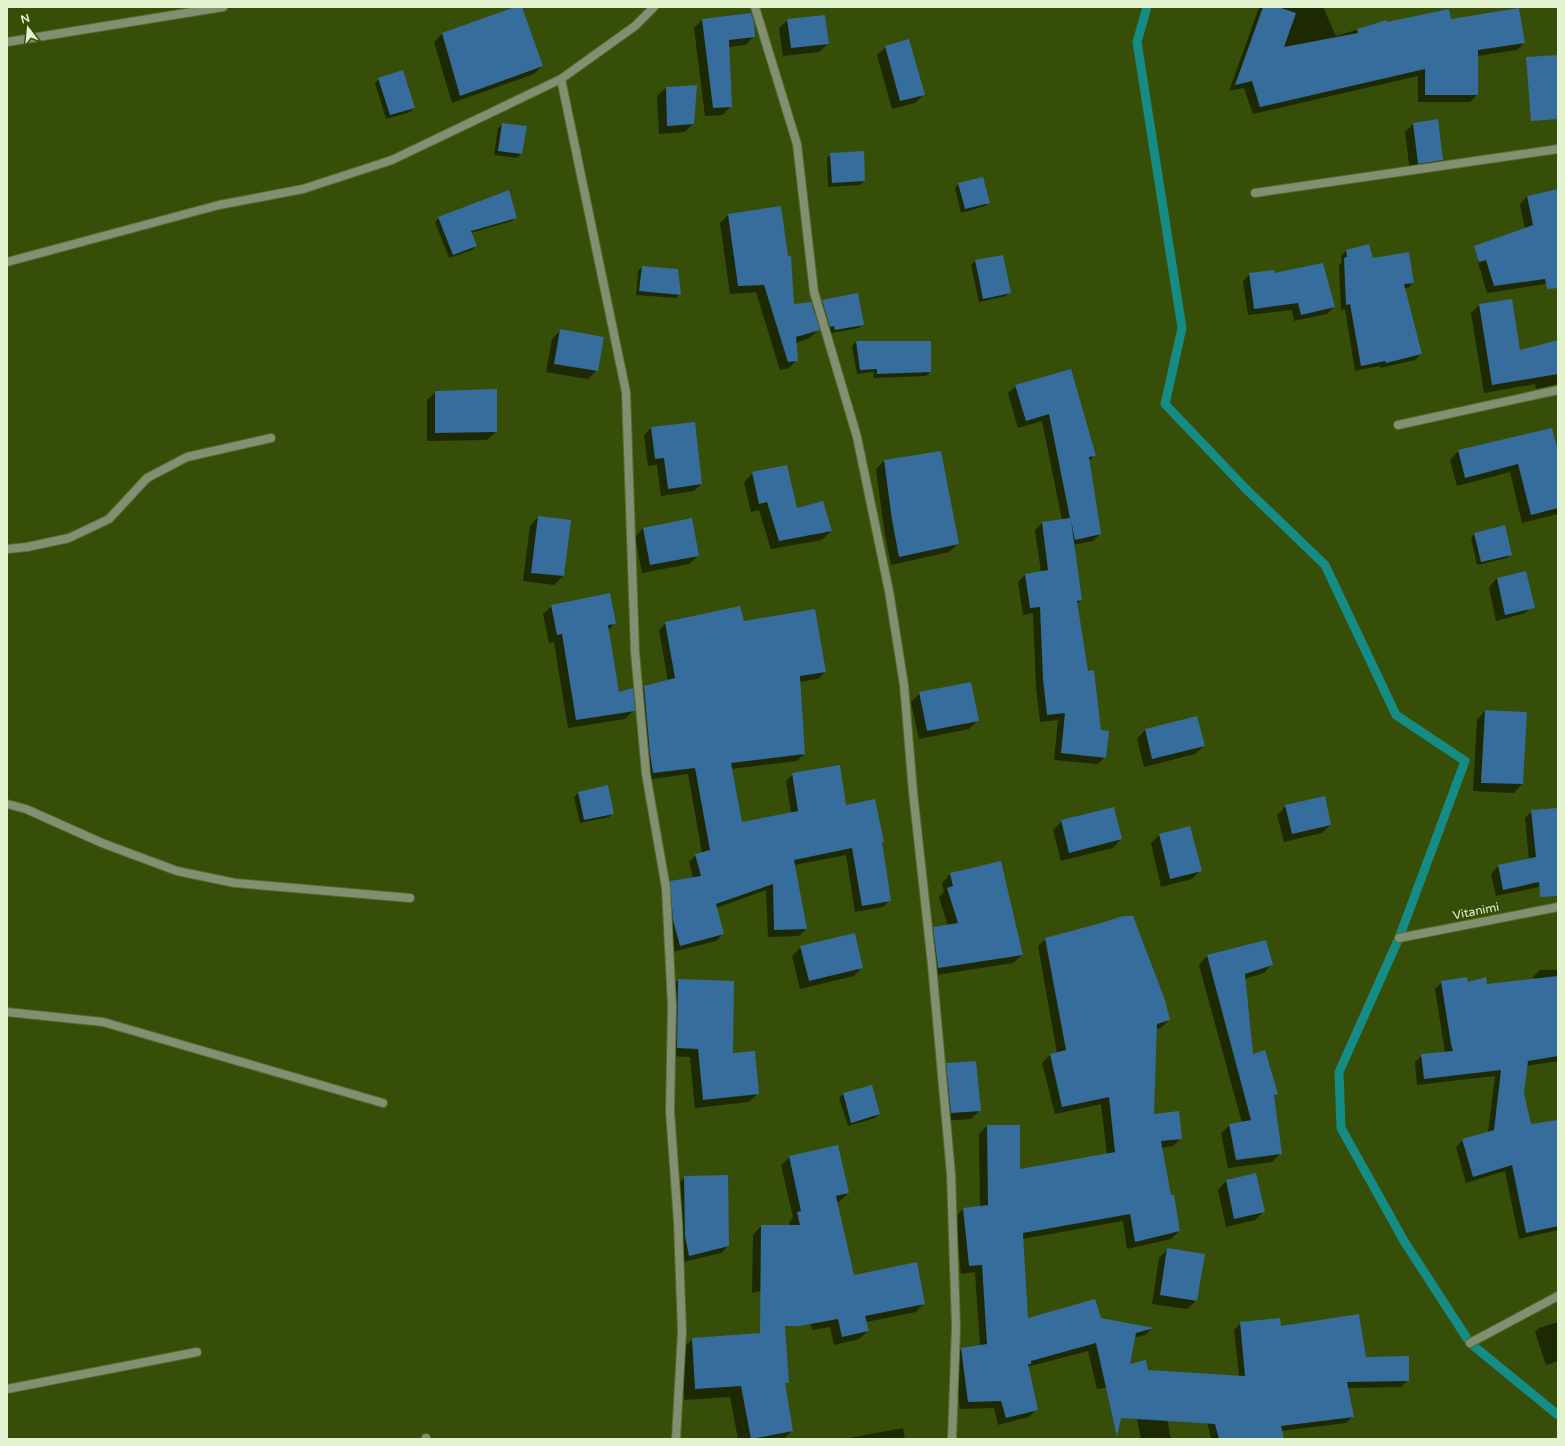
<svg xmlns="http://www.w3.org/2000/svg" width="1565" height="1446" font-family="'Varela Round',sans-serif">
	<style>
		.shadow { fill: #0007 }
		.lines { fill: none; stroke-linecap: round; stroke-linejoin: round }
		.stream { stroke: #158c85; stroke-width: 9 }
		.building { fill: #366d9d }
		.minor-casing { stroke: #556c2b; stroke-width: 10 }
		.minor { stroke: #828f73; stroke-width: 8 }
		.labels { text-anchor: middle; stroke-width: 3.5; stroke-linejoin: round; paint-order: stroke }
		.street-label { font-size: 12px; fill: #e3f3d0; stroke: #364e07 }
	</style>
	<rect width="100%" height="100%" fill="#364e07"/>
	<!-- shadow -->
	<path class="shadow" d="M 517,7 L 521,7 L 542,66 L 534,74 L 452,103 L 434,42 L 442,34 Z
		M 1260,7 L 1323,7 L 1336,36 L 1386,21 L 1386,23 L 1450,20 L 1524,43 L 1517,50 L 1477,56 L 1477,95 L 1470,102 L 1418,102 L 1418,76 L 1253,114 L 1244,88 L 1229,91 L 1258,10 Z
		M 702,20 L 754,36 L 746,45 L 728,47 L 731,106 L 723,115 L 705,116 L 694,28 Z
		M 788,20 L 828,44 L 819,52 L 783,56 L 779,28 Z
		M 886,47 L 924,94 L 915,103 L 892,109 L 877,55 Z
		M 379,79 L 414,108 L 410,112 L 386,119 L 375,83 Z
		M 696,86 L 693,124 L 685,132 L 659,134 L 657,96 L 666,88 Z
		M 503,124 L 526,127 L 521,154 L 517,158 L 494,155 L 498,128 Z
		M 1413,124 L 1442,160 L 1434,168 L 1410,172 L 1405,132 Z
		M 831,154 L 864,181 L 860,185 L 828,187 L 827,158 Z
		M 959,184 L 989,202 L 985,206 L 961,213 L 955,188 Z
		M 1558,190 L 1558,282 L 1487,293 L 1478,262 L 1485,254 L 1525,229 L 1520,204 L 1527,196 Z
		M 728,215 L 793,306 L 818,330 L 810,338 L 796,343 L 797,360 L 789,368 L 780,370 L 756,292 L 730,294 L 720,223 Z
		M 516,217 L 512,221 L 471,233 L 476,246 L 472,250 L 449,258 L 435,222 L 439,218 Z
		M 1346,251 L 1372,260 L 1413,283 L 1408,288 L 1404,289 L 1421,354 L 1415,360 L 1380,368 L 1380,366 L 1355,371 L 1345,309 L 1341,310 L 1339,265 L 1342,262 L 1341,256 Z
		M 975,261 L 1010,292 L 1006,296 L 979,302 L 971,265 Z
		M 642,267 L 680,294 L 676,298 L 636,295 L 638,271 Z
		M 1250,274 L 1273,275 L 1334,307 L 1327,314 L 1294,321 L 1292,310 L 1248,315 L 1243,281 Z
		M 822,301 L 863,324 L 859,328 L 831,333 L 830,329 L 826,330 L 819,305 Z
		M 1480,304 L 1519,351 L 1558,341 L 1558,384 L 1536,389 L 1535,384 L 1484,393 L 1471,313 Z
		M 561,330 L 597,370 L 588,379 L 546,372 L 552,339 Z
		M 856,342 L 930,372 L 926,376 L 873,378 L 874,372 L 857,374 L 852,346 Z
		M 1070,370 L 1095,455 L 1089,461 L 1100,534 L 1093,541 L 1073,545 L 1081,600 L 1076,605 L 1087,672 L 1105,757 L 1098,764 L 1054,760 L 1058,720 L 1040,722 L 1036,687 L 1033,613 L 1023,615 L 1018,582 L 1025,575 L 1041,572 L 1035,530 L 1042,523 L 1062,520 L 1042,421 L 1018,428 L 1008,393 L 1016,386 Z
		M 436,392 L 496,432 L 487,440 L 427,441 L 427,400 Z
		M 651,428 L 701,484 L 694,491 L 661,496 L 657,465 L 648,466 L 644,435 Z
		M 1552,430 L 1558,456 L 1558,514 L 1522,523 L 1510,472 L 1457,486 L 1450,460 L 1458,451 Z
		M 884,461 L 958,544 L 949,552 L 891,565 L 884,529 L 876,469 Z
		M 753,473 L 796,510 L 831,531 L 822,540 L 771,549 L 759,510 L 751,512 L 744,482 Z
		M 538,517 L 570,521 L 563,576 L 554,585 L 523,581 L 530,526 Z
		M 643,528 L 698,556 L 689,564 L 642,573 L 635,537 Z
		M 1475,533 L 1511,554 L 1507,558 L 1477,565 L 1471,538 Z
		M 1497,578 L 1533,605 L 1525,613 L 1496,621 L 1489,587 Z
		M 552,606 L 615,623 L 608,631 L 618,693 L 634,710 L 625,719 L 568,728 L 554,642 L 549,643 L 543,614 Z
		M 744,622 L 825,672 L 818,679 L 799,682 L 804,754 L 797,761 L 731,769 L 741,823 L 791,813 L 786,781 L 793,774 L 846,807 L 881,843 L 890,900 L 883,907 L 855,912 L 846,855 L 794,865 L 806,929 L 799,936 L 768,937 L 766,890 L 716,908 L 723,934 L 716,941 L 673,952 L 664,889 L 671,882 L 693,878 L 689,862 L 696,855 L 702,853 L 688,774 L 646,780 L 637,694 L 644,687 L 668,681 L 659,630 L 666,623 Z
		M 920,693 L 978,720 L 969,729 L 919,739 L 911,702 Z
		M 1485,711 L 1525,713 L 1522,784 L 1514,793 L 1473,791 L 1477,720 Z
		M 1197,717 L 1204,746 L 1195,754 L 1144,767 L 1137,739 L 1145,730 Z
		M 578,793 L 613,813 L 609,817 L 580,823 L 574,797 Z
		M 1286,806 L 1330,825 L 1322,833 L 1284,842 L 1277,815 Z
		M 1558,809 L 1558,883 L 1496,896 L 1491,874 L 1498,866 L 1529,860 L 1525,818 L 1532,811 Z
		M 1062,821 L 1121,839 L 1113,848 L 1061,861 L 1053,830 Z
		M 1189,827 L 1200,870 L 1192,879 L 1161,887 L 1151,843 L 1159,835 Z
		M 1000,863 L 1022,955 L 1013,963 L 930,976 L 925,936 L 934,928 L 948,926 L 939,897 L 944,892 L 942,883 L 950,874 Z
		M 1123,917 L 1132,917 L 1164,1001 L 1169,1020 L 1161,1028 L 1156,1029 L 1153,1115 L 1178,1112 L 1181,1138 L 1173,1146 L 1161,1148 L 1170,1196 L 1173,1196 L 1179,1231 L 1171,1239 L 1127,1249 L 1123,1221 L 1022,1239 L 1027,1319 L 1095,1300 L 1100,1319 L 1152,1328 L 1145,1335 L 1134,1338 L 1127,1377 L 1134,1370 L 1239,1376 L 1234,1330 L 1241,1323 L 1279,1319 L 1280,1327 L 1358,1315 L 1365,1358 L 1408,1357 L 1408,1380 L 1401,1387 L 1347,1388 L 1353,1416 L 1346,1423 L 1280,1431 L 1281,1439 L 1211,1439 L 1204,1407 L 1166,1414 L 1171,1439 L 1141,1439 L 1128,1376 L 1119,1385 L 1097,1389 L 1088,1351 L 1027,1367 L 1037,1409 L 1029,1417 L 998,1425 L 994,1408 L 960,1409 L 953,1357 L 961,1349 L 980,1346 L 975,1272 L 961,1274 L 955,1217 L 963,1209 L 980,1207 L 979,1134 L 987,1126 L 1019,1126 L 1019,1170 L 1107,1154 L 1101,1104 L 1055,1114 L 1042,1063 L 1050,1055 L 1057,1053 L 1038,946 L 1046,939 L 1102,924 Z
		M 1265,941 L 1272,964 L 1264,973 L 1244,979 L 1252,1055 L 1276,1094 L 1273,1097 L 1281,1153 L 1272,1162 L 1228,1168 L 1221,1133 L 1230,1125 L 1242,1123 L 1199,965 L 1207,956 Z
		M 801,947 L 862,967 L 854,976 L 800,989 L 792,956 Z
		M 1540,970 L 1558,970 L 1558,1061 L 1526,1066 L 1523,1093 L 1530,1125 L 1558,1136 L 1558,1230 L 1519,1239 L 1505,1171 L 1466,1183 L 1456,1147 L 1463,1140 L 1488,1133 L 1495,1076 L 1417,1085 L 1415,1062 L 1422,1055 L 1445,1053 L 1435,989 L 1442,982 L 1487,985 L 1533,980 L 1533,977 Z
		M 678,980 L 758,1093 L 749,1102 L 695,1108 L 690,1057 L 669,1056 L 669,989 Z
		M 947,1064 L 980,1110 L 971,1119 L 943,1121 L 938,1073 Z
		M 843,1094 L 879,1114 L 875,1118 L 848,1126 L 839,1098 Z
		M 790,1157 L 848,1193 L 839,1202 L 836,1202 L 853,1276 L 924,1303 L 916,1312 L 866,1322 L 868,1331 L 859,1339 L 834,1345 L 830,1327 L 812,1330 L 802,1283 L 752,1293 L 753,1235 L 761,1226 L 790,1226 L 789,1222 L 793,1217 L 781,1165 Z
		M 1255,1174 L 1264,1211 L 1255,1220 L 1226,1227 L 1218,1190 L 1226,1181 Z
		M 685,1177 L 728,1246 L 721,1253 L 683,1262 L 678,1184 Z
		M 1167,1250 L 1196,1301 L 1187,1309 L 1152,1304 L 1159,1258 Z
		M 1558,1322 L 1558,1361 L 1546,1365 L 1535,1332 L 1539,1328 Z
		M 693,1339 L 792,1430 L 784,1439 L 738,1439 L 730,1397 L 684,1400 L 681,1350 Z
		M 903,1428 L 905,1439 L 848,1439 L 849,1438 Z"/>
	<g class="lines">
		<!-- stream -->
		<path class="stream" d="M 1147,7 L 1137,42 L 1182,328 L 1165,404 L 1245,488 L 1325,565 L 1396,715 L 1465,761 L 1399,938 L 1339,1072 L 1341,1128 L 1404,1241 L 1470,1343 L 1558,1415"/>
	</g>
	<!-- building -->
	<path class="building" d="M 515,7 L 522,7 L 543,66 L 460,96 L 442,33 Z
		M 1263,7 L 1278,7 L 1296,13 L 1284,47 L 1358,33 L 1357,29 L 1387,20 L 1387,22 L 1449,9 L 1451,19 L 1519,8 L 1525,43 L 1478,50 L 1478,95 L 1425,95 L 1425,69 L 1260,107 L 1252,81 L 1235,85 Z
		M 751,13 L 754,22 L 755,37 L 729,40 L 732,107 L 713,108 L 702,19 Z
		M 825,15 L 829,44 L 791,48 L 787,19 Z
		M 909,39 L 925,95 L 900,101 L 885,46 Z
		M 1558,55 L 1558,119 L 1531,121 L 1526,57 Z
		M 403,70 L 415,108 L 390,115 L 378,78 Z
		M 697,85 L 694,124 L 667,126 L 666,87 Z
		M 1438,119 L 1443,160 L 1418,164 L 1413,123 Z
		M 502,123 L 527,126 L 522,154 L 498,151 Z
		M 864,151 L 865,181 L 832,183 L 830,153 Z
		M 983,177 L 990,203 L 965,209 L 958,183 Z
		M 1558,189 L 1558,288 L 1547,289 L 1545,279 L 1494,286 L 1486,260 L 1479,262 L 1474,246 L 1533,225 L 1527,196 Z
		M 509,190 L 517,218 L 471,231 L 477,246 L 453,255 L 438,217 Z
		M 781,206 L 788,256 L 791,256 L 794,304 L 811,302 L 820,330 L 796,337 L 798,361 L 788,362 L 764,285 L 738,286 L 728,214 Z
		M 1369,244 L 1373,258 L 1409,252 L 1414,283 L 1404,284 L 1422,354 L 1386,363 L 1385,361 L 1361,366 L 1350,304 L 1346,305 L 1344,258 L 1347,257 L 1346,250 Z
		M 1003,255 L 1011,293 L 983,299 L 975,260 Z
		M 1323,263 L 1335,307 L 1301,315 L 1298,303 L 1254,309 L 1249,273 L 1274,270 L 1274,273 Z
		M 642,266 L 678,269 L 681,295 L 639,291 Z
		M 858,293 L 864,325 L 835,330 L 834,326 L 830,327 L 822,300 Z
		M 1512,299 L 1520,350 L 1558,340 L 1558,374 L 1492,385 L 1479,304 Z
		M 560,329 L 604,337 L 598,371 L 554,364 Z
		M 856,341 L 931,341 L 931,372 L 877,374 L 877,369 L 860,370 Z
		M 1071,369 L 1096,456 L 1089,457 L 1101,534 L 1075,540 L 1071,520 L 1082,600 L 1077,601 L 1088,671 L 1094,670 L 1101,730 L 1109,731 L 1106,758 L 1061,753 L 1065,713 L 1047,715 L 1043,679 L 1040,607 L 1030,608 L 1025,574 L 1048,570 L 1042,522 L 1070,518 L 1049,414 L 1026,421 L 1015,385 Z
		M 497,389 L 497,432 L 435,433 L 435,391 Z
		M 695,422 L 702,484 L 668,489 L 664,458 L 655,459 L 651,427 Z
		M 1552,428 L 1558,452 L 1558,508 L 1531,515 L 1518,464 L 1465,478 L 1458,450 Z
		M 941,451 L 959,544 L 899,557 L 892,520 L 884,460 Z
		M 787,465 L 797,508 L 823,501 L 832,531 L 779,541 L 767,502 L 759,504 L 752,472 Z
		M 538,516 L 571,520 L 564,576 L 531,573 Z
		M 692,518 L 699,556 L 650,565 L 643,528 Z
		M 1505,525 L 1512,555 L 1481,562 L 1474,533 Z
		M 1526,571 L 1535,608 L 1505,615 L 1497,578 Z
		M 610,593 L 616,624 L 608,625 L 619,692 L 633,688 L 635,711 L 576,720 L 562,634 L 557,635 L 551,605 Z
		M 740,606 L 744,621 L 815,609 L 826,672 L 800,676 L 805,754 L 731,763 L 742,822 L 798,811 L 792,773 L 840,765 L 846,805 L 875,799 L 884,842 L 882,842 L 891,901 L 862,906 L 852,848 L 794,860 L 807,929 L 774,930 L 773,884 L 716,904 L 724,934 L 680,946 L 673,920 L 670,881 L 701,876 L 695,854 L 710,850 L 695,768 L 653,773 L 650,754 L 644,686 L 675,678 L 665,622 Z
		M 971,682 L 979,721 L 927,731 L 919,692 Z
		M 1485,710 L 1527,712 L 1523,784 L 1481,783 Z
		M 1197,716 L 1205,746 L 1152,759 L 1145,729 Z
		M 608,785 L 614,814 L 584,820 L 578,792 Z
		M 1325,796 L 1331,825 L 1292,834 L 1285,805 Z
		M 1114,807 L 1122,839 L 1069,853 L 1061,820 Z
		M 1558,808 L 1558,896 L 1540,897 L 1539,882 L 1503,890 L 1498,865 L 1536,857 L 1531,810 Z
		M 1190,826 L 1202,871 L 1170,879 L 1159,834 Z
		M 1001,861 L 1023,955 L 938,968 L 933,927 L 958,923 L 947,888 L 953,886 L 950,873 Z
		M 1123,916 L 1133,916 L 1165,1000 L 1170,1020 L 1157,1024 L 1154,1114 L 1179,1111 L 1182,1139 L 1161,1141 L 1171,1195 L 1174,1195 L 1180,1231 L 1135,1242 L 1130,1214 L 1023,1233 L 1028,1318 L 1095,1299 L 1101,1318 L 1154,1328 L 1136,1333 L 1130,1364 L 1146,1360 L 1148,1370 L 1245,1376 L 1240,1322 L 1280,1318 L 1281,1326 L 1359,1314 L 1366,1357 L 1409,1356 L 1409,1381 L 1347,1382 L 1354,1417 L 1281,1426 L 1284,1439 L 1219,1439 L 1215,1424 L 1121,1418 L 1117,1437 L 1096,1343 L 1031,1361 L 1031,1364 L 1028,1364 L 1038,1410 L 1006,1418 L 1001,1401 L 968,1402 L 961,1348 L 987,1344 L 982,1265 L 969,1266 L 963,1208 L 988,1205 L 987,1125 L 1020,1125 L 1020,1169 L 1115,1152 L 1109,1097 L 1062,1107 L 1050,1054 L 1066,1050 L 1045,938 L 1101,923 Z
		M 855,933 L 863,968 L 809,981 L 800,946 Z
		M 1266,940 L 1273,965 L 1245,974 L 1253,1054 L 1265,1050 L 1278,1094 L 1274,1095 L 1282,1154 L 1236,1160 L 1229,1124 L 1251,1120 L 1207,955 Z
		M 1558,976 L 1558,1056 L 1528,1061 L 1524,1093 L 1531,1124 L 1558,1120 L 1558,1226 L 1526,1233 L 1512,1165 L 1473,1177 L 1462,1139 L 1494,1130 L 1501,1070 L 1424,1079 L 1421,1054 L 1453,1051 L 1451,1044 L 1441,981 L 1467,977 L 1468,982 L 1486,977 L 1487,984 Z
		M 678,979 L 734,981 L 733,1053 L 755,1051 L 759,1094 L 703,1100 L 698,1049 L 677,1048 Z
		M 976,1061 L 981,1111 L 951,1113 L 946,1063 Z
		M 872,1085 L 880,1114 L 851,1123 L 843,1093 Z
		M 838,1145 L 849,1193 L 836,1196 L 854,1275 L 917,1262 L 925,1304 L 865,1316 L 869,1331 L 842,1337 L 838,1319 L 799,1326 L 785,1326 L 789,1383 L 785,1383 L 793,1431 L 751,1439 L 741,1386 L 695,1389 L 692,1338 L 760,1333 L 761,1225 L 800,1225 L 797,1212 L 801,1211 L 789,1156 Z
		M 1256,1173 L 1265,1212 L 1234,1219 L 1226,1180 Z
		M 728,1175 L 729,1246 L 689,1256 L 685,1236 L 684,1176 Z
		M 1167,1248 L 1205,1254 L 1197,1301 L 1160,1295 Z"/>
	<g class="lines">
		<!-- minor casing -->
		<g class="minor-casing">
			<path id="minor" d="M 755,7 L 797,144 L 814,292 L 857,437 L 889,591 L 904,685 L 913,792 L 932,965 L 951,1174 L 956,1327 L 952,1439
				M 7,42 L 223,7
				M 561,79 L 626,392 L 635,652 L 646,774 L 666,888 L 672,1006 L 670,1111 L 678,1222 L 682,1331 L 676,1439
				M 1255,193 L 1558,149
				M 7,262 L 219,205 L 303,189 L 392,160 L 561,79 L 635,26 L 654,7
				M 1398,425 L 1558,390
				M 7,549 L 27,547 L 69,538 L 109,519 L 147,478 L 187,457 L 271,438
				M 7,804 L 26,809 L 102,843 L 177,871 L 235,883 L 410,898
				M 1399,938 L 1558,907
				M 7,1012 L 103,1022 L 383,1103
				M 1470,1343 L 1558,1296
				M 7,1389 L 197,1352
				M 426,1438 L 426,1439"/>
		</g>
		<!-- minor -->
		<use href="#minor" class="minor"/>
	</g>
	<g class="labels">
		<!-- street labels -->
		<g class="street-label">
			<text transform="translate(1476 911) rotate(-11)" y="4">Vitanimi</text>
		</g>
	</g>
	<!-- border -->
	<rect width="1565" height="1446" fill="none" stroke="#e3f3d0" stroke-width="16"/>
	<!-- north arrow -->
	<g transform="translate(28 28) rotate(344)" stroke="#364e07" stroke-width="3" paint-order="stroke">
	<path d="M0-3L7 15L0 10L-7 15Z" fill="#e3f3d0"/>
	<text y="-6" font-size="11" font-weight="bold" text-anchor="middle" fill="#e3f3d0">N</text>
	</g>
</svg>
